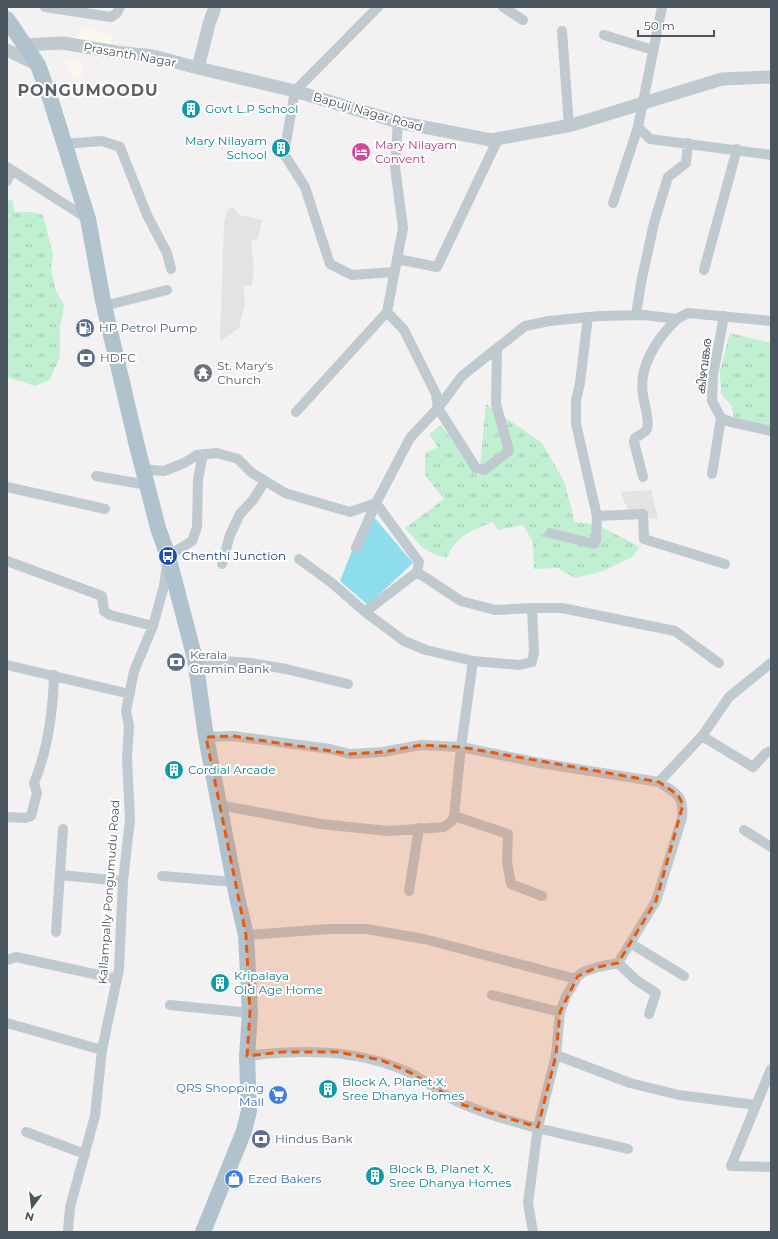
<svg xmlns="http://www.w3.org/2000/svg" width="778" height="1239" font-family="Montserrat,'Noto Sans Malayalam',sans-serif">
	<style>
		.commercial { fill: #fcf7ec }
		.education { fill: #e4e2e3 }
		.grass { fill: url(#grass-tufts) }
		.water { fill: #8edded }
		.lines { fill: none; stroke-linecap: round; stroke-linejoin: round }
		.minor { stroke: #bfc9d0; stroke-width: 10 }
		.tertiary { stroke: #bfc9d0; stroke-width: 13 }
		.primary { stroke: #b1c2cf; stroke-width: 16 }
		.marked { fill: #e8590c; fill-opacity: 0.2; stroke: #e8590c; stroke-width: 3; stroke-dasharray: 8 5; stroke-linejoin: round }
		.labels { text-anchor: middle; stroke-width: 4; stroke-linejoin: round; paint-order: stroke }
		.street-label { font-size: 12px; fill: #49555f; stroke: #fff }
		.culture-label { font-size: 12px; fill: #0d838f; stroke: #fff; text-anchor: start }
		.hotel-label { font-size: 12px; fill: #b23c85; stroke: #fff; text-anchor: start }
		.service-label { font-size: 12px; fill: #4e5e75; stroke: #fff; text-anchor: start }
		.worship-label { font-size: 12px; fill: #5b616d; stroke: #fff; text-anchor: start }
		.transit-label { font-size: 12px; fill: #164399; stroke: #fff; text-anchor: start }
		.shop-label { font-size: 12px; fill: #366cbe; stroke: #fff; text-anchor: end }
		.district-label { font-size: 16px; font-weight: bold; letter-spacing: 1px; fill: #5d6266; stroke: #fff }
	</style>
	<defs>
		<pattern id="grass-tufts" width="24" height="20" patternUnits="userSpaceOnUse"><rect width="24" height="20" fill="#c0f0d1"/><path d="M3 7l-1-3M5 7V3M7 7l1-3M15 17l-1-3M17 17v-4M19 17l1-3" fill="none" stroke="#9ec5ad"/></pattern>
	</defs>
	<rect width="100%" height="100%" fill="#f3f1f1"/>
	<!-- commercial -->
	<path class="commercial" d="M 82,25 L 113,35 L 110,47 L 78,39 Z
		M 67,59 L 77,59 L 83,64 L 82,76 L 74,80 L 64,63 Z"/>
	<!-- education -->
	<path class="education" d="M 233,207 L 240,215 L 262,220 L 258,239 L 251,240 L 254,269 L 252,286 L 243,286 L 245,303 L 239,328 L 220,341 L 224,223 L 227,210 Z
		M 651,490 L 658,519 L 630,517 L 621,492 Z"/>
	<!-- grass -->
	<path class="grass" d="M 7,199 L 13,201 L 14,212 L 30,212 L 43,215 L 53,255 L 51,268 L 56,291 L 64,305 L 60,328 L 60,357 L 50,379 L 36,386 L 7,377 Z
		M 730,333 L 771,343 L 771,427 L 734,418 L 731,405 L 721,394 L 720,371 Z
		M 486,404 L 542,443 L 564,481 L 575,522 L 598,525 L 640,547 L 632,557 L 603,571 L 575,578 L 558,568 L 534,569 L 533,542 L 523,525 L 498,530 L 493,522 C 469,531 459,535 446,558 C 425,553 419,544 405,528 L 444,499 L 425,475 L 425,453 L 438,447 L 429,434 L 441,425 L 479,476 Z"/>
	<!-- water -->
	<path class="water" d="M 368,510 L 413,563 L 368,605 L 340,581 Z"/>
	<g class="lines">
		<!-- minor -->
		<path class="minor" d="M 45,7 L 111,17 L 117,13 L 120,7
			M 378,7 L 295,91 L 284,154 L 305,187 L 330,264 L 352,275 L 394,272
			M 503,7 L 523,20
			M 662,7 L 638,127 L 650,139 L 771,155
			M 562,31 L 569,126
			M 604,35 L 653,50
			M 64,144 L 102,141 L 120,147 L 147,215 L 167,253 L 171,269
			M 7,167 L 88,219
			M 7,181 L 11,171
			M 613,203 L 638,127
			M 397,259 L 437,267 L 498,139
			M 704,270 L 737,149
			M 104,306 L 167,290
			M 636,315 L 641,283 L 654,223 L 668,177 L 686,163 L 688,143
			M 588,317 L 580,383 L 576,400 L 576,424 L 597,516 L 643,514 L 644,539 L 725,564
			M 497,348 L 496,404 L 509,451 L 484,470 L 476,468 L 438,408 L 462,376 L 525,326 L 549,321 L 599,316 L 644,315 L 677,319 L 688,313 L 771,321
			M 296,412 L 387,312
			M 721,418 L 731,422 L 771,431
			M 143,469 L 164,471 L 184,463 L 197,455 L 217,453 L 238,459 L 252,473 L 285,493 L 350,512 L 376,503
			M 712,474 L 721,418 L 712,401 L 713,375 L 724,316
			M 96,476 L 147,485
			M 643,477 L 634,442 L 635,438 C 639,434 645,434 647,429 C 650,420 644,404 643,395 C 638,367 657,338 677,319
			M 7,487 L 105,509
			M 550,533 L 594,544 L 596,541 L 597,516
			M 356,548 L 376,503
			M 299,559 L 332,583 L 365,612
			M 7,561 L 102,596 L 104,611 L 110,615 L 153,626
			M 222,564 L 230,535 L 240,514 L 253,500 L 265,481
			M 417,572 L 461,601 L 495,610 L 532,608
			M 195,659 L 251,663 L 286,669 L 348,684
			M 473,661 L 519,665 L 532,662 L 534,652 L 532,608 L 562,608 L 675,631 L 719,663
			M 7,665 L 130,694
			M 702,736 L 753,767 L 766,753 L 771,751
			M 206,737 L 233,736 L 330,749 L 350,754 L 383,752 L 421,745 L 461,747 L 540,763 L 659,782
			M 219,805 L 321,824 L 388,831 L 444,827 L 452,821 L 454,816 L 461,747 L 473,661 L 426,650 L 404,641 L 365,612 L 417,572 L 419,562 L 376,503 L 410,438 L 438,408 L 436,394 L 404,330 L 387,312 L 403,228 L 395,167 L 398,122
			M 454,816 L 508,834 L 507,862 L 511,884 L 542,896
			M 7,817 L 25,818 L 31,816 L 37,793 L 34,783 C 48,749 53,711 54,675
			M 744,830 L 771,847
			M 60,875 L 123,881
			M 162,876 L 234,882
			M 409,891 L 419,828
			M 56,932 L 63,829
			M 246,935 L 329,929 L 366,929 L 424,939 L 576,979
			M 630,943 L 684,976
			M 7,960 L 16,957 L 117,979
			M 618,963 L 636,980 L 656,993 L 649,1014
			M 492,995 L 560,1012
			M 170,1005 L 250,1013
			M 7,1023 L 102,1050
			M 556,1055 L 630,1083 L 679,1095 L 756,1105
			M 247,1056 C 302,1049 359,1049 410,1073 C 429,1082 445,1098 465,1105 C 517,1126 574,1136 628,1149
			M 771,1069 L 731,1166 L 771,1167
			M 26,1132 L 85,1154
			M 68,1232 L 70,1207 L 95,1116 L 102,1050 L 119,969 L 123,881 L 130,819 L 127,758 L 129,726 L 126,711 L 134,671 L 153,626 L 164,586 L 168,556 L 192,541 L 197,527 L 198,479 L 203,454
			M 533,1232 L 528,1203 L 538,1127 L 556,1055 L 560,1012 L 566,996 L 578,976 L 583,972 L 598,967 L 618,963 L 656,901 L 682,818 C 684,794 676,794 659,782 L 702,736 L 729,697 L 771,663"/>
		<!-- tertiary -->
		<path class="tertiary" d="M 23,45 L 63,43 L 116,52 L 153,56 L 198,68 L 209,24 L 215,7
			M 7,50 L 38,65
			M 198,68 L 295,91 L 398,122 L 491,140 L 572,125 L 722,79 L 771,77"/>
		<!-- primary -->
		<path class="primary" d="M 7,19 L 38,65 L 50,98 L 88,219 L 103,301 L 136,442 L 158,528 L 168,556 L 195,659 L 206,737 L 237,897 L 246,935 L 250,1013 L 247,1056 L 249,1111 L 244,1131 L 203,1232"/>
	</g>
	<!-- marked area -->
	<path class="marked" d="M 233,736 L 350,754 L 383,752 L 421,745 L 461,747 L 659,782 L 678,795 L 683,805 L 656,901 L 618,963 L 598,967 L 578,976 L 560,1012 L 556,1055 L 538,1127 L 463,1105 L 411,1073 L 381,1060 L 337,1052 L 282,1052 L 247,1056 L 250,1013 L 246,935 L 206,737 Z"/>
	<!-- icons -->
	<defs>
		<g id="building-disc" transform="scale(1)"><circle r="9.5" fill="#0f9aa8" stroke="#fff"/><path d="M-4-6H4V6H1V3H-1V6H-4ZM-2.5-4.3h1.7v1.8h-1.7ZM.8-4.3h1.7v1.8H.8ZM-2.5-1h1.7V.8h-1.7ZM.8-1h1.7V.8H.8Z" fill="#fff"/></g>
		<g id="hotel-disc" transform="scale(1)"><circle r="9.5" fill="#d1479c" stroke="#fff"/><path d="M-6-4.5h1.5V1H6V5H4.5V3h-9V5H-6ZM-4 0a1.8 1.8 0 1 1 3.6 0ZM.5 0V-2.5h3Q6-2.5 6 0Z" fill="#fff"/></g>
		<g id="fuel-disc" transform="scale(1)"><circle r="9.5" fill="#5c6f8a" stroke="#fff"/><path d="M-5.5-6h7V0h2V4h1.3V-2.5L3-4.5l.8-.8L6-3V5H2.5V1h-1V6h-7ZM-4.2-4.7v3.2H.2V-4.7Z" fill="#fff"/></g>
		<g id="bank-disc" transform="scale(1)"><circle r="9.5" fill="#5c6f8a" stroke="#fff"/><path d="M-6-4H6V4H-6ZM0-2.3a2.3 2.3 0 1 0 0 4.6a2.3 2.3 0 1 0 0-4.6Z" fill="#fff"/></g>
		<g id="temple-disc" transform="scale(1)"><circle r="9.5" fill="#6b7280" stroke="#fff"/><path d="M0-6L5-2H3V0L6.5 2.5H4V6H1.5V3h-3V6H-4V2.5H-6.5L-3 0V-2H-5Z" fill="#fff"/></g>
		<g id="bus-disc" transform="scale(1)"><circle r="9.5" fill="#1a4fb4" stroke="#fff"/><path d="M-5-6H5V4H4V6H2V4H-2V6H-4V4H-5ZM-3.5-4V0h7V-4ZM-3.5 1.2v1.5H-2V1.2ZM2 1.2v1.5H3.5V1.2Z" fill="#fff"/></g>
		<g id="supermarket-disc" transform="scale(1)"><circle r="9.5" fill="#3f7fe0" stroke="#fff"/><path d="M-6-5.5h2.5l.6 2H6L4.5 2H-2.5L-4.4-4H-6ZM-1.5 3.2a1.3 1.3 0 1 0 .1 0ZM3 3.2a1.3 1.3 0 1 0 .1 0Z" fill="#fff"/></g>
		<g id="shop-disc" transform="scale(1)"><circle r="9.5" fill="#3f7fe0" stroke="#fff"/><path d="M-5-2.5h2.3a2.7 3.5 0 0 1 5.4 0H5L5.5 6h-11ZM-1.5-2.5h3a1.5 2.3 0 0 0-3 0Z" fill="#fff"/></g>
	</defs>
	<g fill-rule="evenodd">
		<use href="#building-disc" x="191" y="109"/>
		<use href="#building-disc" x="281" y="148"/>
		<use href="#hotel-disc" x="361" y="152"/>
		<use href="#fuel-disc" x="85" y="328"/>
		<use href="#bank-disc" x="86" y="358"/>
		<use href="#temple-disc" x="203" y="373"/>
		<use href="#bus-disc" x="168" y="556"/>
		<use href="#bank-disc" x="176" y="662"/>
		<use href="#building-disc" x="174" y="770"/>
		<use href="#building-disc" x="220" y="983"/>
		<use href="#building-disc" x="328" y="1089"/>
		<use href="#supermarket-disc" x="278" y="1095"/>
		<use href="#bank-disc" x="261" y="1139"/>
		<use href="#building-disc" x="375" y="1176"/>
		<use href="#shop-disc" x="234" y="1179"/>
	</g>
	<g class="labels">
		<!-- street labels -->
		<g class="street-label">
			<text transform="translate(130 55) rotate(10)" y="4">Prasanth Nagar</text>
			<text transform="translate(368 112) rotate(16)" y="4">Bapuji Nagar Road</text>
			<text transform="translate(704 366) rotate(-83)" y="4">കിഴവങ്കര</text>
			<text transform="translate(109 892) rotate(-86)" y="4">Kallampally Pongumudu Road</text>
		</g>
		<!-- culture labels -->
		<g class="culture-label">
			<text x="205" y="113">Govt L.P School</text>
			<text x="267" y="145" text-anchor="end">Mary Nilayam<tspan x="267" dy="14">School</tspan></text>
			<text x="188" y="774">Cordial Arcade</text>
			<text x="234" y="980">Kripalaya<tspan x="234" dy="14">Old Age Home</tspan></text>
			<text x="342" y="1086">Block A, Planet X,<tspan x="342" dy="14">Sree Dhanya Homes</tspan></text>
			<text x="389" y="1173">Block B, Planet X,<tspan x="389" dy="14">Sree Dhanya Homes</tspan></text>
		</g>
		<!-- hotel labels -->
		<g class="hotel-label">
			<text x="375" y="149">Mary Nilayam<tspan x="375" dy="14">Convent</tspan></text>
		</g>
		<!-- service labels -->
		<g class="service-label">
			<text x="99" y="332">HP Petrol Pump</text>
			<text x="100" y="362">HDFC</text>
			<text x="190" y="659">Kerala<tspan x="190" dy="14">Gramin Bank</tspan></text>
			<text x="275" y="1143">Hindus Bank</text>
		</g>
		<!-- worship labels -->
		<g class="worship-label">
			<text x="217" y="370">St. Mary's<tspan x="217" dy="14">Church</tspan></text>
		</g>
		<!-- transit labels -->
		<g class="transit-label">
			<text x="182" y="560">Chenthi Junction</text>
		</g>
		<!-- shop labels -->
		<g class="shop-label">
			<text x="264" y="1092">QRS Shopping<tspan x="264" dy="14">Mall</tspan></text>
			<text x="248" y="1183" text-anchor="start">Ezed Bakers</text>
		</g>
		<!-- district labels -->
		<g class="district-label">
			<text x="88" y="96">PONGUMOODU</text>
		</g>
	</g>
	<!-- border -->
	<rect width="778" height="1239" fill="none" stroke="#49555f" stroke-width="16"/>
	<!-- north arrow -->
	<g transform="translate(32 1207) rotate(195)" stroke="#ffffff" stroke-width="3" paint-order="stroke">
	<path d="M0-3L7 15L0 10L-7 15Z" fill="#49555f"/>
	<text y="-6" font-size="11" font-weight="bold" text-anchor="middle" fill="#49555f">N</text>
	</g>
	<!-- scale -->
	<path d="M638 30v6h76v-6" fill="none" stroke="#49555f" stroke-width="2"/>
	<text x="644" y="30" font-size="12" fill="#49555f" stroke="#ffffff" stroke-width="3" paint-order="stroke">50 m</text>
</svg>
